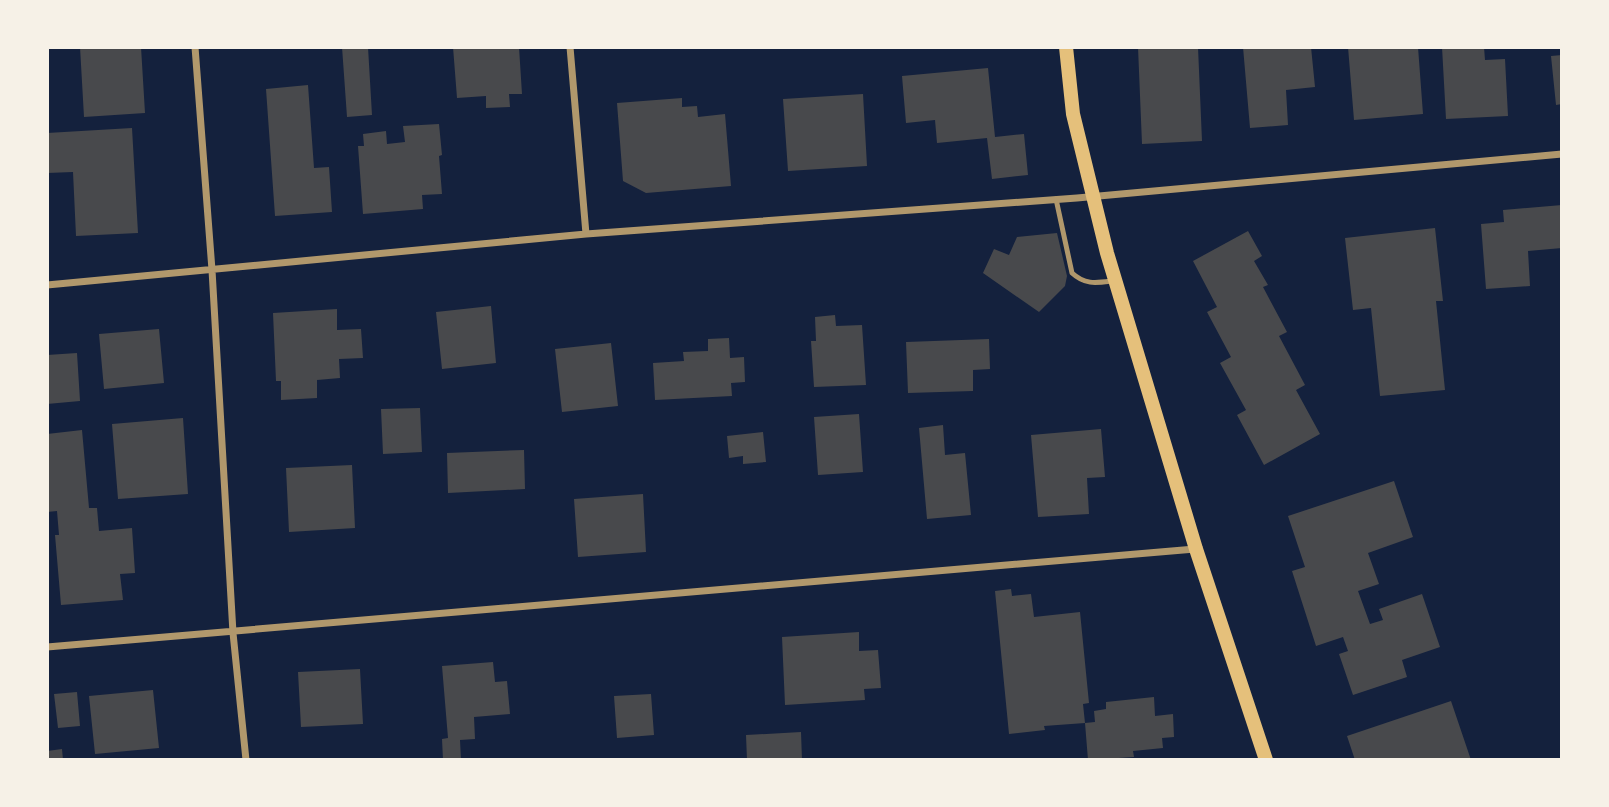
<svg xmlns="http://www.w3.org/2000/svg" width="1609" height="807" font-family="Karla,sans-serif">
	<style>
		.building { fill: #48494c }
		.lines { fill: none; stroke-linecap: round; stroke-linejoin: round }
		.service { stroke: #b1986c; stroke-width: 5 }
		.minor { stroke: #b1986c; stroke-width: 7 }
		.secondary { stroke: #e5c07b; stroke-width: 14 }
	</style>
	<rect width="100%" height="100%" fill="#14213d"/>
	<!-- building -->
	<path class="building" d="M 80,47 L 141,47 L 145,113 L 84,117 Z
		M 342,47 L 368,47 L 372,115 L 347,117 Z
		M 453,47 L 519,47 L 522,94 L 509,94 L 510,107 L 486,108 L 486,96 L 457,98 Z
		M 1138,47 L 1198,47 L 1202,141 L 1142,144 Z
		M 1243,47 L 1311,47 L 1315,87 L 1286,90 L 1288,125 L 1250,128 Z
		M 1348,47 L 1418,47 L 1423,114 L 1354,120 Z
		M 1442,47 L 1484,47 L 1485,60 L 1505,59 L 1508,116 L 1446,119 Z
		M 1562,55 L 1562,104 L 1556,105 L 1551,56 Z
		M 988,68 L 995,137 L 1024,134 L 1028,175 L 992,179 L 987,138 L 937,143 L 935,120 L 906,123 L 902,76 Z
		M 308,85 L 314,168 L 329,167 L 332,212 L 275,216 L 266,89 Z
		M 863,94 L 867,166 L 788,171 L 783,99 Z
		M 682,98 L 682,107 L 697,106 L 698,117 L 725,114 L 731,186 L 646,193 L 623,181 L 617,103 Z
		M 439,124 L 442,155 L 439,156 L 442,194 L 422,195 L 423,209 L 363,214 L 358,146 L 364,146 L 363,134 L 386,131 L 387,144 L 405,142 L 403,126 Z
		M 132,128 L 138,233 L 76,236 L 73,172 L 47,173 L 47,133 Z
		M 1562,205 L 1562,248 L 1528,251 L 1530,286 L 1486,289 L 1481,224 L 1504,222 L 1503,210 Z
		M 1435,228 L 1443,301 L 1436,301 L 1445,390 L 1380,396 L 1371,308 L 1353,310 L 1345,238 Z
		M 1248,231 L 1262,256 L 1254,261 L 1268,285 L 1263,287 L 1287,332 L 1279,336 L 1305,385 L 1296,390 L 1320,434 L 1264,465 L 1237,415 L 1246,410 L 1220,363 L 1231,357 L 1207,312 L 1217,307 L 1193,261 Z
		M 1057,233 L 1067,276 L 1065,286 L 1039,312 L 983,273 L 994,249 L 1009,255 L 1017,237 Z
		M 491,306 L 496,363 L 442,369 L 436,312 Z
		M 337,309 L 337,330 L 361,329 L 363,358 L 339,359 L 340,378 L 317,380 L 317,398 L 281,400 L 281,381 L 276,381 L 273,313 Z
		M 835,315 L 836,326 L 862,325 L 866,385 L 814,387 L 811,341 L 816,341 L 815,317 Z
		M 159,329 L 164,383 L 104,389 L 99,334 Z
		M 729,338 L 730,358 L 744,357 L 745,382 L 731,383 L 732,396 L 655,400 L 653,363 L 684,361 L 683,352 L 708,351 L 708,339 Z
		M 989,339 L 990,369 L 973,370 L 973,391 L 908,393 L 906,342 Z
		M 611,343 L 618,406 L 562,412 L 555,349 Z
		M 77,353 L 80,401 L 47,404 L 47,355 Z
		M 420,408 L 422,452 L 383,454 L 381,409 Z
		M 859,414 L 863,472 L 818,475 L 814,417 Z
		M 183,418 L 188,494 L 118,499 L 112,424 Z
		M 943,425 L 945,455 L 965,453 L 971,515 L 927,519 L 919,428 Z
		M 1101,429 L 1105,477 L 1087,478 L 1089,514 L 1038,517 L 1031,435 Z
		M 82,430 L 89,508 L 97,508 L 99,531 L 132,528 L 135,573 L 120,574 L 123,600 L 61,605 L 55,535 L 59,535 L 57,511 L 47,512 L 47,434 Z
		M 763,432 L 766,462 L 743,464 L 743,456 L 729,458 L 727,436 Z
		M 524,450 L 525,489 L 448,493 L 447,453 Z
		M 352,465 L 355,528 L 289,532 L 286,468 Z
		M 1394,481 L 1413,537 L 1368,553 L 1379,584 L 1358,591 L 1370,624 L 1383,620 L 1379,609 L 1422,594 L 1440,647 L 1402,660 L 1407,677 L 1353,695 L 1339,654 L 1348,651 L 1343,637 L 1316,646 L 1292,571 L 1305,567 L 1288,516 Z
		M 643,494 L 646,552 L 578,557 L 574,499 Z
		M 1011,589 L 1012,596 L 1031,594 L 1034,617 L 1080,612 L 1089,703 L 1083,704 L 1085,723 L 1044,726 L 1045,730 L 1009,734 L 995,591 Z
		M 859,632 L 859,651 L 878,650 L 881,688 L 864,689 L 865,700 L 785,705 L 782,637 Z
		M 493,662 L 495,682 L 507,681 L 510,714 L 474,717 L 475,739 L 460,740 L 461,760 L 443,760 L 442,739 L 448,738 L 442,666 Z
		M 360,669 L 363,724 L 301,727 L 298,672 Z
		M 153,690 L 159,748 L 95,754 L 89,696 Z
		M 77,692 L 80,726 L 58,728 L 54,694 Z
		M 651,694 L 654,735 L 617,738 L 614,696 Z
		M 1154,697 L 1155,716 L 1173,714 L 1174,737 L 1162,738 L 1163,748 L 1133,751 L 1134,757 L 1088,760 L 1085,723 L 1095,722 L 1094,711 L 1106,709 L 1106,702 Z
		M 1451,701 L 1471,760 L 1355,760 L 1347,736 Z
		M 801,732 L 802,760 L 747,760 L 746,735 Z
		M 62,749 L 63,760 L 47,760 L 47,751 Z"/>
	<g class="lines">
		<!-- service -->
		<path class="service" d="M 1056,199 L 1072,273 C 1085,285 1096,283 1112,281"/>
		<!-- minor -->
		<path class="minor" d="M 195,47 L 212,270 L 233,633 L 246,760
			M 570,47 L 586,234
			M 47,285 L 586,234 L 1077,198 L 1562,154
			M 47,647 L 1195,549"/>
		<!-- secondary -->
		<path class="secondary" d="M 1066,47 L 1073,114 L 1107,253 L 1196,549 L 1266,760"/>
	</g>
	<!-- border -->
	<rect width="1609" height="807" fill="none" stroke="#f6f1e7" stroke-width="98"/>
</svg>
